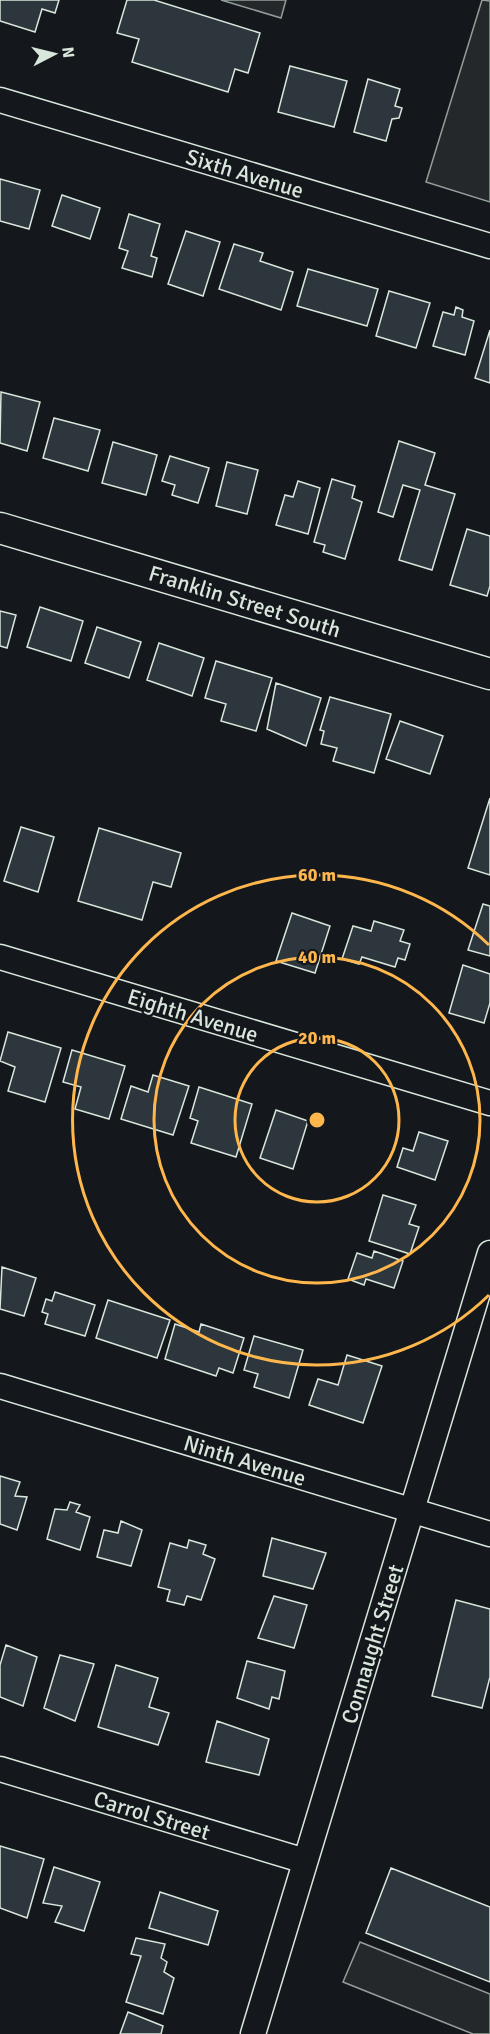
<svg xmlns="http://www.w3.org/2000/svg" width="490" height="2034" font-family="Signika,sans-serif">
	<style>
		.parking { fill: #24282b; stroke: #939e99; stroke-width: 1.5 }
		.building { fill: #2c363c; stroke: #d8e6dc; stroke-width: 1.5 }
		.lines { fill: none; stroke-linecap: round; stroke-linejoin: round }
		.minor-casing { stroke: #d8e6dc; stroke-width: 27 }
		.tertiary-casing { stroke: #d8e6dc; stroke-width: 33 }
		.minor { stroke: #14181c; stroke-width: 24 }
		.tertiary { stroke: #14181c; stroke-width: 30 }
		.ring { fill: none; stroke: #ffb74d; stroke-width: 3 }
		.labels { text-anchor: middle; stroke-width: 4.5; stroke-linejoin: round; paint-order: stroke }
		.street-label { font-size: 22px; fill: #d8e6dc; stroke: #14181c }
		.centre { fill: #ffb74d; stroke: #14181c; stroke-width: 3 }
		.ring-label { font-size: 18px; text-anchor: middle; font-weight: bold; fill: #ffb74d; stroke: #14181c; stroke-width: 4.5; stroke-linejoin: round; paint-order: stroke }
	</style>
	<rect width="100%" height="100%" fill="#14181c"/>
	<!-- parking -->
	<path class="parking" d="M 221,0 L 286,0 L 281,18 Z
		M 482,0 L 490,1 L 490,202 L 426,182 Z
		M 360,1942 L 490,1994 L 490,2034 L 473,2034 L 343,1982 Z"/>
	<!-- building -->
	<path class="building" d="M 0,0 L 59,0 L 55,13 L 42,9 L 35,32 L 0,21 Z
		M 127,0 L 154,0 L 260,33 L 248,73 L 235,69 L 228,92 L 132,62 L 139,39 L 117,33 Z
		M 290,66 L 347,81 L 334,127 L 278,112 Z
		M 368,79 L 400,89 L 395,106 L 402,108 L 399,118 L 392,119 L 386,141 L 354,132 Z
		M 0,179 L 40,190 L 29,229 L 0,221 Z
		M 62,195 L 100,208 L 90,239 L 52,226 Z
		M 129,214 L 160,224 L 151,256 L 157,258 L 152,277 L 122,268 L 128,251 L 119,248 Z
		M 186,231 L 220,242 L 203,296 L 168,284 Z
		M 234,244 L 263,253 L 260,261 L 293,272 L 281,310 L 219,289 Z
		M 308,269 L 378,289 L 367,326 L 297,306 Z
		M 389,291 L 430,303 L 416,348 L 376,336 Z
		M 456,307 L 463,310 L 462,317 L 474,321 L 465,355 L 433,346 L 443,312 L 454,315 Z
		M 490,330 L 490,383 L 475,378 Z
		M 1,392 L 40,402 L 27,451 L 0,443 Z
		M 54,418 L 100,430 L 88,471 L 43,458 Z
		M 399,441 L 435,453 L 425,485 L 455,494 L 432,570 L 399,560 L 420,490 L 403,485 L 393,517 L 378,512 Z
		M 113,442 L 157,455 L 146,495 L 102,483 Z
		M 170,456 L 209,468 L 198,503 L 172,495 L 175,485 L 162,481 Z
		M 227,462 L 258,470 L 247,514 L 216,506 Z
		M 332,479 L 355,486 L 352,498 L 362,502 L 345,559 L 323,552 L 325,545 L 314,542 Z
		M 298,481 L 320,488 L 308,534 L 276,525 L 285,495 L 293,497 Z
		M 467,529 L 490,536 L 490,586 L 487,596 L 450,585 Z
		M 40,607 L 83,621 L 71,661 L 27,647 Z
		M 0,611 L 16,615 L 7,648 L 0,646 Z
		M 97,627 L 141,642 L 129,678 L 85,663 Z
		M 159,643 L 204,658 L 192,696 L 147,680 Z
		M 216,661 L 272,678 L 256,731 L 221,721 L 226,704 L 205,698 Z
		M 276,683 L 321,698 L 306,746 L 267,729 Z
		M 330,697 L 391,714 L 374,773 L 333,761 L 337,748 L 321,744 L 324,731 L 320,730 Z
		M 400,721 L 443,736 L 430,774 L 386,759 Z
		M 490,798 L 490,875 L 468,868 Z
		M 21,827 L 54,837 L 38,892 L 4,881 Z
		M 99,828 L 181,853 L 171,887 L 153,882 L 142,920 L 78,901 Z
		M 483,904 L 490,906 L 490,956 L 468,950 Z
		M 292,913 L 330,926 L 315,973 L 276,961 Z
		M 374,921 L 404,930 L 400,941 L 410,944 L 405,960 L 398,958 L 395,967 L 362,957 L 359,964 L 342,959 L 353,926 L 371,931 Z
		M 463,965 L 490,974 L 490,1003 L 484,1023 L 449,1013 Z
		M 8,1032 L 61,1048 L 45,1102 L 8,1091 L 15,1067 L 0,1061 Z
		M 72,1050 L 125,1066 L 109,1119 L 75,1109 L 81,1087 L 63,1082 Z
		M 153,1075 L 189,1086 L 173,1135 L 121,1119 L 131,1086 L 148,1092 Z
		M 199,1087 L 252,1104 L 236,1157 L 191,1143 L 198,1121 L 190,1118 Z
		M 276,1110 L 308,1121 L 293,1169 L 260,1158 Z
		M 419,1132 L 448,1141 L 435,1180 L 397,1167 L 403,1148 L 413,1151 Z
		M 383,1195 L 416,1205 L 409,1224 L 419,1227 L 410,1254 L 369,1241 Z
		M 374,1251 L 403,1261 L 394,1288 L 366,1279 L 364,1285 L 348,1279 L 357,1253 L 372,1258 Z
		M 2,1267 L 36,1278 L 24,1316 L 0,1309 Z
		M 55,1292 L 95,1305 L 85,1336 L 45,1324 L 48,1314 L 42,1312 L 46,1299 L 52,1301 Z
		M 108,1300 L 170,1320 L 157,1358 L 96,1338 Z
		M 175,1324 L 199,1332 L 201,1324 L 244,1338 L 233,1373 L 219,1368 L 216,1376 L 165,1359 Z
		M 254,1336 L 303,1350 L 289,1398 L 254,1387 L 258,1374 L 244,1370 Z
		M 347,1355 L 382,1366 L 363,1423 L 309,1405 L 318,1379 L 338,1385 Z
		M 0,1476 L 20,1482 L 15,1496 L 27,1497 L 17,1530 L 0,1524 Z
		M 70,1502 L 80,1505 L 76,1512 L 90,1517 L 80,1550 L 47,1539 L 55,1509 L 67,1510 Z
		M 121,1521 L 142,1530 L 131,1566 L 97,1557 L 104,1530 L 118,1533 Z
		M 272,1538 L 326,1553 L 313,1589 L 263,1576 Z
		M 189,1540 L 206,1545 L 203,1554 L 215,1559 L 201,1600 L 187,1596 L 184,1605 L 167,1601 L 170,1590 L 158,1587 L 170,1543 L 187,1548 Z
		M 274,1596 L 307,1605 L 294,1648 L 258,1638 Z
		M 456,1600 L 490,1609 L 490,1677 L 482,1708 L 432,1696 Z
		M 6,1645 L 37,1657 L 23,1706 L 0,1697 L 0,1665 Z
		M 60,1655 L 94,1664 L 75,1721 L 44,1708 Z
		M 247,1661 L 285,1671 L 279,1699 L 272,1697 L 269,1709 L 237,1698 Z
		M 116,1665 L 158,1678 L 149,1707 L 169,1713 L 158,1745 L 98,1727 Z
		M 217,1721 L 269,1739 L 259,1775 L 206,1762 Z
		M 0,1846 L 44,1859 L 27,1918 L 0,1908 Z
		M 54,1867 L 100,1882 L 84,1931 L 55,1922 L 62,1906 L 43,1903 Z
		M 391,1868 L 490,1907 L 490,1982 L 366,1933 Z
		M 160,1892 L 218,1911 L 208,1945 L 149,1928 Z
		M 136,1938 L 165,1944 L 161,1958 L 167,1962 L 164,1972 L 174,1978 L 163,2014 L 126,2002 L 141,1956 L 131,1954 Z
		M 128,2012 L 163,2026 L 161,2034 L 120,2034 Z"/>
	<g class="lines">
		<!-- minor casing -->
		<g class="minor-casing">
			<path id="minor" d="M 0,100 L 490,246
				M 0,957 L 490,1103
				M 0,1386 L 490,1534
				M 0,1769 L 305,1861
				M 253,2034 L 490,1253"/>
		</g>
		<!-- tertiary casing -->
		<g class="tertiary-casing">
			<path id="tertiary" d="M 0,528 L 490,674"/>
		</g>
		<!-- minor -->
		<use href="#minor" class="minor"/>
		<!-- tertiary -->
		<use href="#tertiary" class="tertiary"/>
	</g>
	<!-- distance rings -->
	<g class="ring">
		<circle cx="317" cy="1120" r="82"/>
		<circle cx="317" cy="1120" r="163"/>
		<path d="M489 1295A245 245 0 1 1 489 945"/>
	</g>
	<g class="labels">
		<!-- street labels -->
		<g class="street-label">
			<text transform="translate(245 173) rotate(17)" y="8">Sixth Avenue</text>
			<text transform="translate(245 601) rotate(17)" y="8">Franklin Street South</text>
			<text transform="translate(193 1015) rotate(17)" y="8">Eighth Avenue</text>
			<text transform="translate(245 1460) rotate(17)" y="8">Ninth Avenue</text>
			<text transform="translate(372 1644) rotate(-73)" y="8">Connaught Street</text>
			<text transform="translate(152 1815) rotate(17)" y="8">Carrol Street</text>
		</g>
	</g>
	<circle cx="317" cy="1120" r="9" class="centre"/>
	<g class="ring-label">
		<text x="317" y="881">60 m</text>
		<text x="317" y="963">40 m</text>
		<text x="317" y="1044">20 m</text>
	</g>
	<!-- north arrow -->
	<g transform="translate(54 54) rotate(83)" stroke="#14181c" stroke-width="4.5" paint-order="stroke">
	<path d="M0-4.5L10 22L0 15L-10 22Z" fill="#d8e6dc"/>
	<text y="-9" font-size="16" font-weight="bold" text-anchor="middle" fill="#d8e6dc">N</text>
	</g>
</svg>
